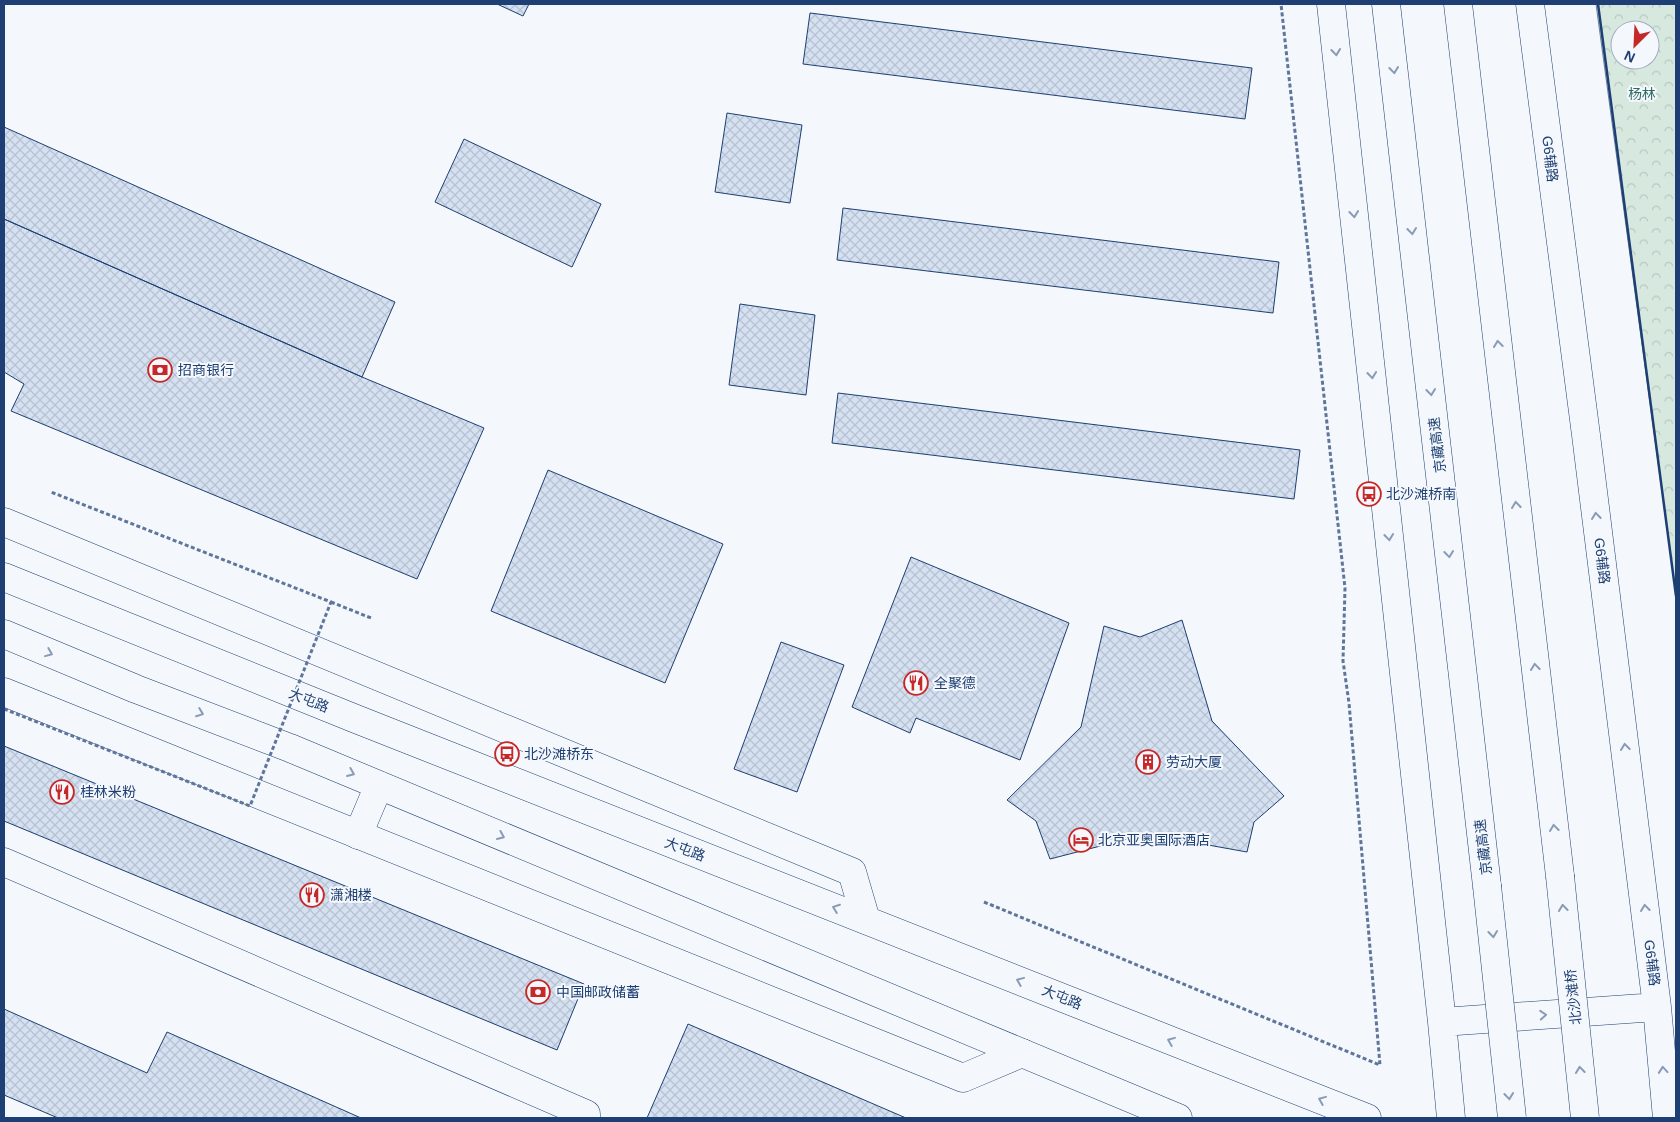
<svg xmlns="http://www.w3.org/2000/svg" width="1680" height="1122" font-family="Arial,'Noto Sans SC',sans-serif">
	<style>
		.forest { fill: url(#forest-crowns); stroke: #687fa3; fill-rule: evenodd }
		.building { fill: url(#building-cross-hatch); stroke: #1d3f73 }
		.lines { fill: none; stroke-linecap: round; stroke-linejoin: round }
		.minor-casing { stroke: #1d3f73; stroke-width: 29 }
		.major-casing { stroke: #1d3f73; stroke-width: 29 }
		.highway-casing { stroke: #1d3f73; stroke-width: 29 }
		.path { stroke: #5e769c; stroke-width: 3; stroke-dasharray: 4 2.5; stroke-linecap: butt }
		.minor { stroke: #f4f7fb; stroke-width: 28 }
		.major { stroke: #f4f7fb; stroke-width: 28 }
		.highway { stroke: #f4f7fb; stroke-width: 28 }
		.highway-bridge-casing { stroke: #1d3f73; stroke-width: 29; stroke-linecap: butt }
		.path-bridge { stroke: #5e769c; stroke-width: 3; stroke-dasharray: 4 2.5; stroke-linecap: butt }
		.highway-bridge { stroke: #f4f7fb; stroke-width: 28 }
		.wall { stroke: #1d3f73; stroke-width: 2.5 }
		.oneway { stroke: #889bb7 }
		.labels { text-anchor: middle; stroke-width: 4; stroke-linejoin: round; paint-order: stroke }
		.park-label { font-size: 14px; fill: #2c6c60; stroke: #f4f7fb }
		.street-label { font-size: 14px; fill: #1d3f73; stroke: #f4f7fb }
		.poi-label { font-size: 14px; fill: #1d3f73; stroke: #f4f7fb; text-anchor: start }
	</style>
	<defs>
		<pattern id="forest-crowns" width="20" height="18" patternUnits="userSpaceOnUse" patternTransform="scale(1.25)"><rect width="20" height="18" fill="#d7e8df"/><path d="M2 6a3 3 0 1 1 6 0M12 15a3 3 0 1 1 6 0" fill="none" stroke="#b8c8c3"/></pattern>
		<pattern id="building-cross-hatch" width="8" height="8" patternUnits="userSpaceOnUse" patternTransform="scale(1.25)"><rect width="8" height="8" fill="#d5e0f0"/><path d="M0 0l8 8M0 8l8-8" fill="none" stroke="#b6c1d1"/></pattern>
	</defs>
	<rect width="100%" height="100%" fill="#f4f7fb"/>
	<!-- forest -->
	<path class="forest" d="M 1596,4 L 1676,4 L 1676,595 ZM 1620,30 L 1650,30 L 1650,60 L 1620,60 Z"/>
	<!-- building -->
	<path class="building" d="M 497,4 L 529,4 L 523,16 Z
		M 810,13 L 1252,68 L 1245,119 L 803,64 Z
		M 727,113 L 802,125 L 790,203 L 715,192 Z
		M 4,127 L 395,302 L 362,377 L 4,219 Z
		M 464,139 L 601,204 L 572,267 L 435,202 Z
		M 843,208 L 1279,262 L 1273,313 L 837,260 Z
		M 4,219 L 362,377 L 484,428 L 417,579 L 11,411 L 24,384 L 4,372 Z
		M 740,304 L 815,315 L 806,395 L 729,385 Z
		M 838,393 L 1300,450 L 1294,499 L 832,443 Z
		M 548,470 L 723,544 L 665,683 L 491,611 Z
		M 911,557 L 1069,623 L 1020,760 L 916,718 L 910,733 L 852,707 Z
		M 1182,620 L 1212,721 L 1284,796 L 1254,822 L 1247,852 L 1147,834 L 1050,859 L 1036,821 L 1007,800 L 1081,727 L 1104,626 L 1140,637 Z
		M 781,642 L 844,665 L 797,792 L 734,769 Z
		M 4,746 L 584,984 L 557,1050 L 4,821 Z
		M 4,1009 L 147,1073 L 167,1032 L 361,1118 L 58,1118 L 4,1095 Z
		M 688,1024 L 906,1118 L 647,1118 Z"/>
	<g class="lines">
		<!-- minor casing -->
		<g class="minor-casing">
			<path id="minor" d="M 4,522 L 852,872 L 866,920
				M 4,692 L 963,1078 L 1022,1053
				M 4,862 L 586,1114 L 586,1118"/>
		</g>
		<!-- major casing -->
		<g class="major-casing">
			<path id="major" d="M 1331,4 L 1442,1022 L 1451,1118
				M 1530,4 L 1586,435 L 1657,1007 L 1667,1118
				M 4,577 L 356,719 L 1367,1118
				M 4,634 L 136,689 L 290,748 L 1178,1118
				M 358,835 L 379,785
				M 1442,1022 L 1657,1007"/>
		</g>
		<!-- highway casing -->
		<g class="highway-casing">
			<path id="highway" d="M 1386,4 L 1487,886
				M 1458,4 L 1560,876"/>
		</g>
		<!-- path -->
		<path class="path" d="M 331,602 L 371,618
			M 984,902 L 1380,1065 L 1349,703 L 1343,661 L 1345,588 L 1281,4"/>
		<!-- minor -->
		<use href="#minor" class="minor"/>
		<!-- major -->
		<use href="#major" class="major"/>
		<!-- highway -->
		<use href="#highway" class="highway"/>
		<!-- highway-bridge casing -->
		<g class="highway-bridge-casing">
			<path id="highway-bridge" d="M 1560,876 L 1585,1118
				M 1487,886 L 1512,1118"/>
		</g>
		<!-- path-bridge -->
		<path class="path-bridge" d="M 4,709 L 250,806 L 331,602 L 51,492"/>
		<!-- highway-bridge -->
		<use href="#highway-bridge" class="highway-bridge"/>
		<!-- wall -->
		<path class="wall" d="M 1598,4 L 1676,596"/>
	</g>
	<!-- one-way arrows -->
	<defs><path id="oneway-chevron" d="M-2-3.5L2.5 0L-2 3.5" fill="none" stroke-width="1.6" stroke-linecap="round" stroke-linejoin="round" transform="scale(1.25)"/></defs>
	<g class="oneway">
		<use href="#oneway-chevron" transform="translate(1336 52) rotate(84)"/>
		<use href="#oneway-chevron" transform="translate(1394 70) rotate(83)"/>
		<use href="#oneway-chevron" transform="translate(1354 214) rotate(84)"/>
		<use href="#oneway-chevron" transform="translate(1412 231) rotate(83)"/>
		<use href="#oneway-chevron" transform="translate(1498 344) rotate(-97)"/>
		<use href="#oneway-chevron" transform="translate(1372 375) rotate(84)"/>
		<use href="#oneway-chevron" transform="translate(1431 392) rotate(83)"/>
		<use href="#oneway-chevron" transform="translate(1516 505) rotate(-97)"/>
		<use href="#oneway-chevron" transform="translate(1596 516) rotate(-97)"/>
		<use href="#oneway-chevron" transform="translate(1389 537) rotate(84)"/>
		<use href="#oneway-chevron" transform="translate(1449 554) rotate(83)"/>
		<use href="#oneway-chevron" transform="translate(49 653) rotate(22)"/>
		<use href="#oneway-chevron" transform="translate(1535 667) rotate(-97)"/>
		<use href="#oneway-chevron" transform="translate(200 713) rotate(21)"/>
		<use href="#oneway-chevron" transform="translate(1625 747) rotate(-97)"/>
		<use href="#oneway-chevron" transform="translate(351 773) rotate(23)"/>
		<use href="#oneway-chevron" transform="translate(1554 828) rotate(-97)"/>
		<use href="#oneway-chevron" transform="translate(501 836) rotate(23)"/>
		<use href="#oneway-chevron" transform="translate(836 908) rotate(-159)"/>
		<use href="#oneway-chevron" transform="translate(1563 908) rotate(-96)"/>
		<use href="#oneway-chevron" transform="translate(1645 908) rotate(-97)"/>
		<use href="#oneway-chevron" transform="translate(1493 934) rotate(84)"/>
		<use href="#oneway-chevron" transform="translate(1020 981) rotate(-158)"/>
		<use href="#oneway-chevron" transform="translate(1543 1015) rotate(-4)"/>
		<use href="#oneway-chevron" transform="translate(1171 1041) rotate(-158)"/>
		<use href="#oneway-chevron" transform="translate(1580 1070) rotate(-96)"/>
		<use href="#oneway-chevron" transform="translate(1663 1070) rotate(-95)"/>
		<use href="#oneway-chevron" transform="translate(1509 1096) rotate(84)"/>
		<use href="#oneway-chevron" transform="translate(1322 1100) rotate(-158)"/>
	</g>
	<!-- icons -->
	<defs>
		<g id="bank-ring" transform="scale(1.25)"><circle r="9.5" fill="#f4f7fb" stroke="#c62828" stroke-width="1.5"/><path d="M-6-4H6V4H-6ZM0-2.3a2.3 2.3 0 1 0 0 4.6a2.3 2.3 0 1 0 0-4.6Z" fill="#c62828"/></g>
		<g id="bus-ring" transform="scale(1.25)"><circle r="9.5" fill="#f4f7fb" stroke="#c62828" stroke-width="1.5"/><path d="M-5-6H5V4H4V6H2V4H-2V6H-4V4H-5ZM-3.5-4V0h7V-4ZM-3.5 1.2v1.5H-2V1.2ZM2 1.2v1.5H3.5V1.2Z" fill="#c62828"/></g>
		<g id="restaurant-ring" transform="scale(1.25)"><circle r="9.5" fill="#f4f7fb" stroke="#c62828" stroke-width="1.5"/><path d="M-5-6h1v4h1v-4h1v4h1v-4h1v5L-1.5 .5V6h-2V.5L-5-1ZM5-6V6H3V1.5H1.5Q1.5-4 5-6Z" fill="#c62828"/></g>
		<g id="building-ring" transform="scale(1.25)"><circle r="9.5" fill="#f4f7fb" stroke="#c62828" stroke-width="1.5"/><path d="M-4-6H4V6H1V3H-1V6H-4ZM-2.5-4.3h1.7v1.8h-1.7ZM.8-4.3h1.7v1.8H.8ZM-2.5-1h1.7V.8h-1.7ZM.8-1h1.7V.8H.8Z" fill="#c62828"/></g>
		<g id="hotel-ring" transform="scale(1.25)"><circle r="9.5" fill="#f4f7fb" stroke="#c62828" stroke-width="1.5"/><path d="M-6-4.5h1.5V1H6V5H4.5V3h-9V5H-6ZM-4 0a1.8 1.8 0 1 1 3.6 0ZM.5 0V-2.5h3Q6-2.5 6 0Z" fill="#c62828"/></g>
	</defs>
	<g fill-rule="evenodd">
		<use href="#bank-ring" x="160" y="370"/>
		<use href="#bus-ring" x="1369" y="494"/>
		<use href="#restaurant-ring" x="916" y="683"/>
		<use href="#bus-ring" x="507" y="754"/>
		<use href="#building-ring" x="1148" y="762"/>
		<use href="#restaurant-ring" x="62" y="792"/>
		<use href="#hotel-ring" x="1081" y="840"/>
		<use href="#restaurant-ring" x="312" y="895"/>
		<use href="#bank-ring" x="538" y="992"/>
	</g>
	<g class="labels">
		<!-- park labels -->
		<g class="park-label">
			<text x="1642" y="99">杨林</text>
		</g>
		<!-- street labels -->
		<g class="street-label">
			<text transform="translate(1550 159) rotate(83)" y="5">G6辅路</text>
			<text transform="translate(1437 445) rotate(-97)" y="5">京藏高速</text>
			<text transform="translate(1602 561) rotate(83)" y="5">G6辅路</text>
			<text transform="translate(309 700) rotate(22)" y="5">大屯路</text>
			<text transform="translate(1483 847) rotate(-97)" y="5">京藏高速</text>
			<text transform="translate(685 849) rotate(21)" y="5">大屯路</text>
			<text transform="translate(1652 963) rotate(83)" y="5">G6辅路</text>
			<text transform="translate(1062 997) rotate(22)" y="5">大屯路</text>
			<text transform="translate(1573 997) rotate(-96)" y="5">北沙滩桥</text>
		</g>
		<!-- poi labels -->
		<g class="poi-label">
			<text x="178" y="375">招商银行</text>
			<text x="1386" y="499">北沙滩桥南</text>
			<text x="934" y="688">全聚德</text>
			<text x="524" y="759">北沙滩桥东</text>
			<text x="1166" y="767">劳动大厦</text>
			<text x="80" y="797">桂林米粉</text>
			<text x="1098" y="845">北京亚奥国际酒店</text>
			<text x="330" y="900">潇湘楼</text>
			<text x="556" y="997">中国邮政储蓄</text>
		</g>
	</g>
	<!-- border -->
	<rect width="1680" height="1122" fill="none" stroke="#1d3f73" stroke-width="10"/>
	<!-- north arrow -->
	<g transform="translate(1635 45) rotate(204)"><circle r="24" fill="#f4f7fb" stroke="#9eadc5"/>
	<path d="M0-4L9 19L0 12L-9 19Z" fill="#c62828"/>
	<text y="-8" font-size="14" font-weight="bold" text-anchor="middle" fill="#1d3f73">N</text>
	</g>
</svg>
